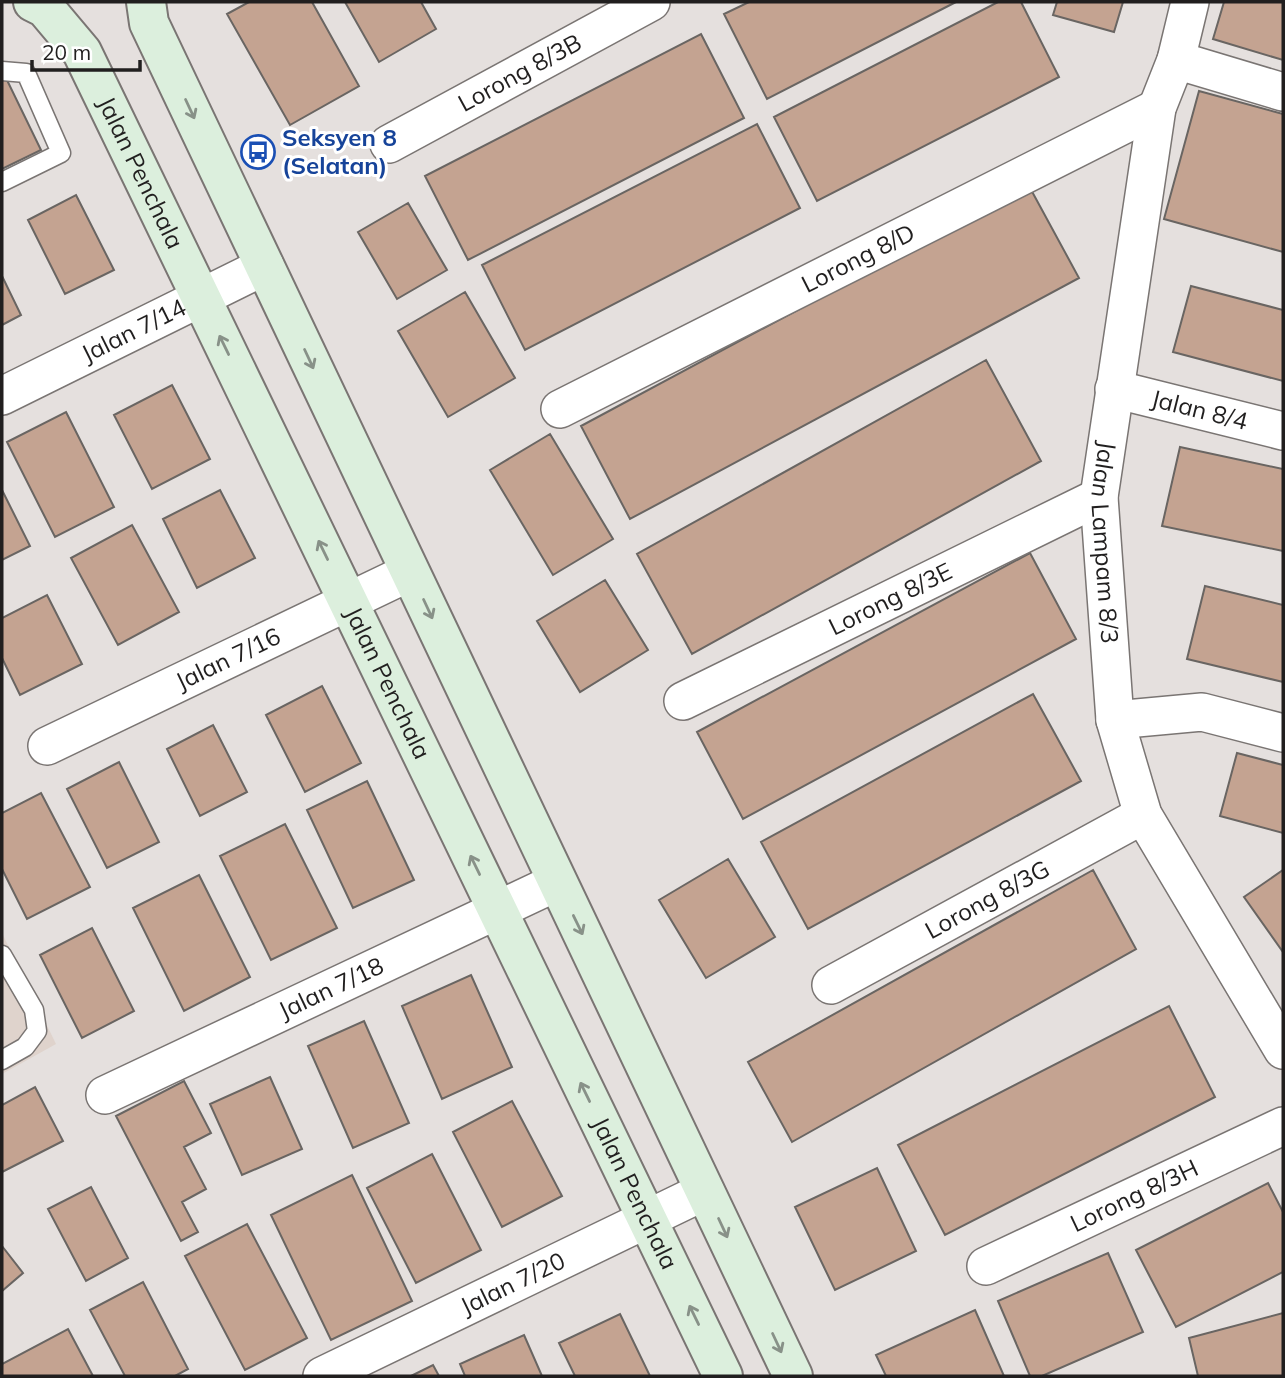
<svg xmlns="http://www.w3.org/2000/svg" width="1285" height="1378" font-family="Mulish,sans-serif">
	<style>
		.built { fill: #dfd3cc }
		.building { fill: #c4a391; stroke: #696562; stroke-width: 2 }
		.lines { fill: none; stroke-linecap: round; stroke-linejoin: round }
		.lane-casing { stroke: #7a7573; stroke-width: 21 }
		.street-casing { stroke: #7a7573; stroke-width: 40 }
		.secondary-casing { stroke: #7a7573; stroke-width: 42 }
		.lane { stroke: #fff; stroke-width: 18 }
		.street { stroke: #fff; stroke-width: 37 }
		.secondary { stroke: #dcefdd; stroke-width: 38 }
		.oneway { stroke: #889188 }
		.labels { text-anchor: middle; stroke-width: 6; stroke-linejoin: round; paint-order: stroke }
		.street-label { font-size: 24px; fill: #211f1f; stroke: #fff }
		.transit-label { font-size: 24px; font-weight: bold; fill: #164399; stroke: #fff; text-anchor: start }
	</style>
	<rect width="100%" height="100%" fill="#e5e0de"/>
	<!-- built -->
	<path class="built" d="M 2,933 L 56,1044 L 2,1074 Z"/>
	<!-- building -->
	<path class="building" d="M 249,2 L 312,2 L 359,86 L 290,125 L 227,14 Z
		M 345,2 L 421,2 L 436,29 L 379,62 Z
		M 749,2 L 956,2 L 767,99 L 724,14 Z
		M 998,2 L 1021,2 L 1059,77 L 817,201 L 774,117 Z
		M 1057,2 L 1123,2 L 1114,32 L 1053,15 Z
		M 1224,2 L 1283,2 L 1283,60 L 1213,39 Z
		M 701,34 L 744,118 L 468,260 L 425,176 Z
		M 5,76 L 41,150 L 2,169 L 2,78 Z
		M 1199,91 L 1283,114 L 1283,252 L 1164,219 Z
		M 757,124 L 800,208 L 525,350 L 482,265 Z
		M 1029,186 L 1079,278 L 630,519 L 581,426 Z
		M 76,195 L 114,270 L 65,294 L 28,220 Z
		M 408,203 L 447,270 L 397,299 L 358,232 Z
		M 2,276 L 21,315 L 2,325 Z
		M 1191,286 L 1283,310 L 1283,381 L 1173,352 Z
		M 465,292 L 515,378 L 448,417 L 398,331 Z
		M 986,360 L 1041,461 L 692,654 L 637,554 Z
		M 172,385 L 210,459 L 152,489 L 114,415 Z
		M 66,412 L 114,507 L 55,537 L 7,442 Z
		M 550,434 L 613,539 L 553,575 L 490,470 Z
		M 1180,447 L 1283,469 L 1283,551 L 1162,526 Z
		M 2,490 L 30,546 L 2,560 Z
		M 220,490 L 255,558 L 197,588 L 163,519 Z
		M 132,525 L 179,612 L 118,645 L 71,558 Z
		M 1030,553 L 1076,639 L 743,819 L 697,732 Z
		M 605,580 L 648,650 L 580,692 L 537,621 Z
		M 1205,586 L 1283,605 L 1283,682 L 1187,659 Z
		M 47,595 L 82,664 L 20,695 L 2,658 L 2,618 Z
		M 322,686 L 361,763 L 305,792 L 266,715 Z
		M 1033,694 L 1081,781 L 808,929 L 761,842 Z
		M 213,725 L 247,792 L 200,816 L 167,749 Z
		M 1237,753 L 1283,765 L 1283,833 L 1220,816 Z
		M 119,762 L 159,842 L 107,868 L 67,789 Z
		M 367,781 L 414,880 L 353,908 L 307,810 Z
		M 41,793 L 90,887 L 27,919 L 2,869 L 2,813 Z
		M 285,824 L 337,928 L 271,960 L 220,856 Z
		M 728,859 L 775,937 L 706,978 L 659,900 Z
		M 1093,870 L 1136,949 L 792,1142 L 748,1062 Z
		M 1283,870 L 1283,952 L 1244,897 Z
		M 199,875 L 250,977 L 184,1011 L 133,908 Z
		M 92,928 L 134,1011 L 82,1038 L 40,955 Z
		M 471,975 L 512,1067 L 442,1099 L 402,1006 Z
		M 1169,1006 L 1215,1097 L 945,1235 L 898,1145 Z
		M 364,1021 L 409,1123 L 353,1148 L 308,1046 Z
		M 270,1077 L 302,1149 L 242,1175 L 210,1104 Z
		M 184,1081 L 211,1133 L 184,1147 L 206,1189 L 182,1202 L 198,1232 L 181,1241 L 116,1116 Z
		M 35,1087 L 63,1141 L 2,1172 L 2,1105 Z
		M 512,1101 L 562,1196 L 502,1227 L 453,1132 Z
		M 432,1154 L 481,1250 L 416,1283 L 367,1188 Z
		M 877,1168 L 916,1251 L 835,1290 L 795,1207 Z
		M 352,1175 L 412,1301 L 331,1340 L 271,1215 Z
		M 1268,1183 L 1283,1212 L 1283,1272 L 1176,1327 L 1136,1250 Z
		M 91,1187 L 128,1258 L 86,1281 L 48,1209 Z
		M 247,1224 L 307,1338 L 245,1370 L 185,1256 Z
		M 2,1246 L 23,1273 L 2,1291 Z
		M 1108,1253 L 1143,1332 L 1042,1376 L 1030,1376 L 998,1301 Z
		M 143,1282 L 188,1369 L 175,1376 L 125,1376 L 90,1310 Z
		M 975,1310 L 1004,1376 L 886,1376 L 876,1355 Z
		M 1283,1313 L 1283,1376 L 1198,1376 L 1189,1338 Z
		M 620,1314 L 650,1376 L 575,1376 L 559,1343 Z
		M 68,1329 L 93,1376 L 2,1376 L 2,1364 Z
		M 524,1335 L 542,1376 L 465,1376 L 460,1364 Z
		M 433,1365 L 439,1376 L 411,1376 Z"/>
	<g class="lines">
		<!-- lane casing -->
		<g class="lane-casing">
			<path id="lane" d="M 2,71 L 26,73 L 61,153 L 2,182
				M 2,955 L 34,1010 L 37,1031 L 25,1047 L 2,1060"/>
		</g>
		<!-- street casing -->
		<g class="street-casing">
			<g id="street">
				<path id="s1" d="M 1190,2 L 1176,60 L 1157,108 L 1099,497 L 1115,720 L 1143,815 L 1283,1050"/>
				<path d="M 1176,60 L 1283,92"/>
				<path id="s2" d="M 389,144 L 651,2"/>
				<path id="s3" d="M 1114,389 L 1283,431"/>
				<path id="s4" d="M 2,396 L 265,266"/>
				<path id="s5" d="M 560,409 L 1157,108"/>
				<path id="s6" d="M 683,701 L 1099,497"/>
				<path d="M 1115,720 L 1202,712 L 1283,733"/>
				<path id="s7" d="M 47,746 L 410,572"/>
				<path id="s8" d="M 831,985 L 1143,815"/>
				<path id="s9" d="M 105,1095 L 557,882"/>
				<path id="s10" d="M 986,1266 L 1283,1126"/>
				<path id="s11" d="M 322,1376 L 705,1191"/>
			</g>
		</g>
		<!-- secondary casing -->
		<g class="secondary-casing">
			<g id="secondary">
				<path id="s12" d="M 33,2 L 45,8 L 82,52 L 723,1376"/>
				<path d="M 146,2 L 149,23 L 793,1376"/>
			</g>
		</g>
		<!-- lane -->
		<use href="#lane" class="lane"/>
		<!-- street -->
		<use href="#street" class="street"/>
		<!-- secondary -->
		<use href="#secondary" class="secondary"/>
	</g>
	<!-- one-way arrows -->
	<defs><path id="oneway-shaft" d="M-6 0H5M1.5-3L5.5 0L1.5 3" fill="none" stroke-width="1.6" stroke-linecap="round" stroke-linejoin="round" transform="scale(1.75)"/></defs>
	<g class="oneway">
		<use href="#oneway-shaft" transform="translate(190 109) rotate(65)"/>
		<use href="#oneway-shaft" transform="translate(224 345) rotate(-116)"/>
		<use href="#oneway-shaft" transform="translate(309 359) rotate(65)"/>
		<use href="#oneway-shaft" transform="translate(323 550) rotate(-116)"/>
		<use href="#oneway-shaft" transform="translate(428 609) rotate(65)"/>
		<use href="#oneway-shaft" transform="translate(475 865) rotate(-116)"/>
		<use href="#oneway-shaft" transform="translate(578 925) rotate(64)"/>
		<use href="#oneway-shaft" transform="translate(585 1092) rotate(-116)"/>
		<use href="#oneway-shaft" transform="translate(723 1228) rotate(65)"/>
		<use href="#oneway-shaft" transform="translate(694 1315) rotate(-116)"/>
		<use href="#oneway-shaft" transform="translate(777 1343) rotate(65)"/>
	</g>
	<!-- icons -->
	<defs>
		<g id="bus-ring" transform="scale(1.75)"><circle r="9.5" fill="#fff" stroke="#1a4fb4" stroke-width="1.5"/><path d="M-5-6H5V4H4V6H2V4H-2V6H-4V4H-5ZM-3.5-4V0h7V-4ZM-3.5 1.2v1.5H-2V1.2ZM2 1.2v1.5H3.5V1.2Z" fill="#1a4fb4"/></g>
	</defs>
	<g fill-rule="evenodd">
		<use href="#bus-ring" x="258" y="152"/>
	</g>
	<g class="labels">
		<!-- street labels -->
		<g class="street-label">
			<text dy="8" stroke="none"><textPath href="#s2" startOffset="149">Lorong 8/3B</textPath></text>
			<text dy="8" stroke="none"><textPath href="#s12" startOffset="205">Jalan Penchala</textPath></text>
			<text dy="8" stroke="none"><textPath href="#s5" startOffset="334">Lorong 8/D</textPath></text>
			<text dy="8" stroke="none"><textPath href="#s4" startOffset="147">Jalan 7/14</textPath></text>
			<text dy="8" stroke="none"><textPath href="#s3" startOffset="88">Jalan 8/4</textPath></text>
			<text dy="8" stroke="none"><textPath href="#s1" startOffset="550">Jalan Lampam 8/3</textPath></text>
			<text dy="8" stroke="none"><textPath href="#s6" startOffset="231">Lorong 8/3E</textPath></text>
			<text dy="8" stroke="none"><textPath href="#s7" startOffset="201">Jalan 7/16</textPath></text>
			<text dy="8" stroke="none"><textPath href="#s12" startOffset="772">Jalan Penchala</textPath></text>
			<text dy="8" stroke="none"><textPath href="#s8" startOffset="178">Lorong 8/3G</textPath></text>
			<text dy="8" stroke="none"><textPath href="#s9" startOffset="250">Jalan 7/18</textPath></text>
			<text dy="8" stroke="none"><textPath href="#s12" startOffset="1339">Jalan Penchala</textPath></text>
			<text dy="8" stroke="none"><textPath href="#s10" startOffset="164">Lorong 8/3H</textPath></text>
			<text dy="8" stroke="none"><textPath href="#s11" startOffset="212">Jalan 7/20</textPath></text>
		</g>
		<!-- transit labels -->
		<g class="transit-label">
			<text x="282" y="146">Seksyen 8<tspan x="282" dy="28">(Selatan)</tspan></text>
		</g>
	</g>
	<!-- border -->
	<rect width="1285" height="1378" fill="none" stroke="#211f1f" stroke-width="7"/>
	<!-- scale -->
	<path d="M32 60v10h108v-10" fill="none" stroke="#211f1f" stroke-width="3.5"/>
	<text x="42" y="60" font-size="21" fill="#211f1f" stroke="#ffffff" stroke-width="5" paint-order="stroke">20 m</text>
</svg>
